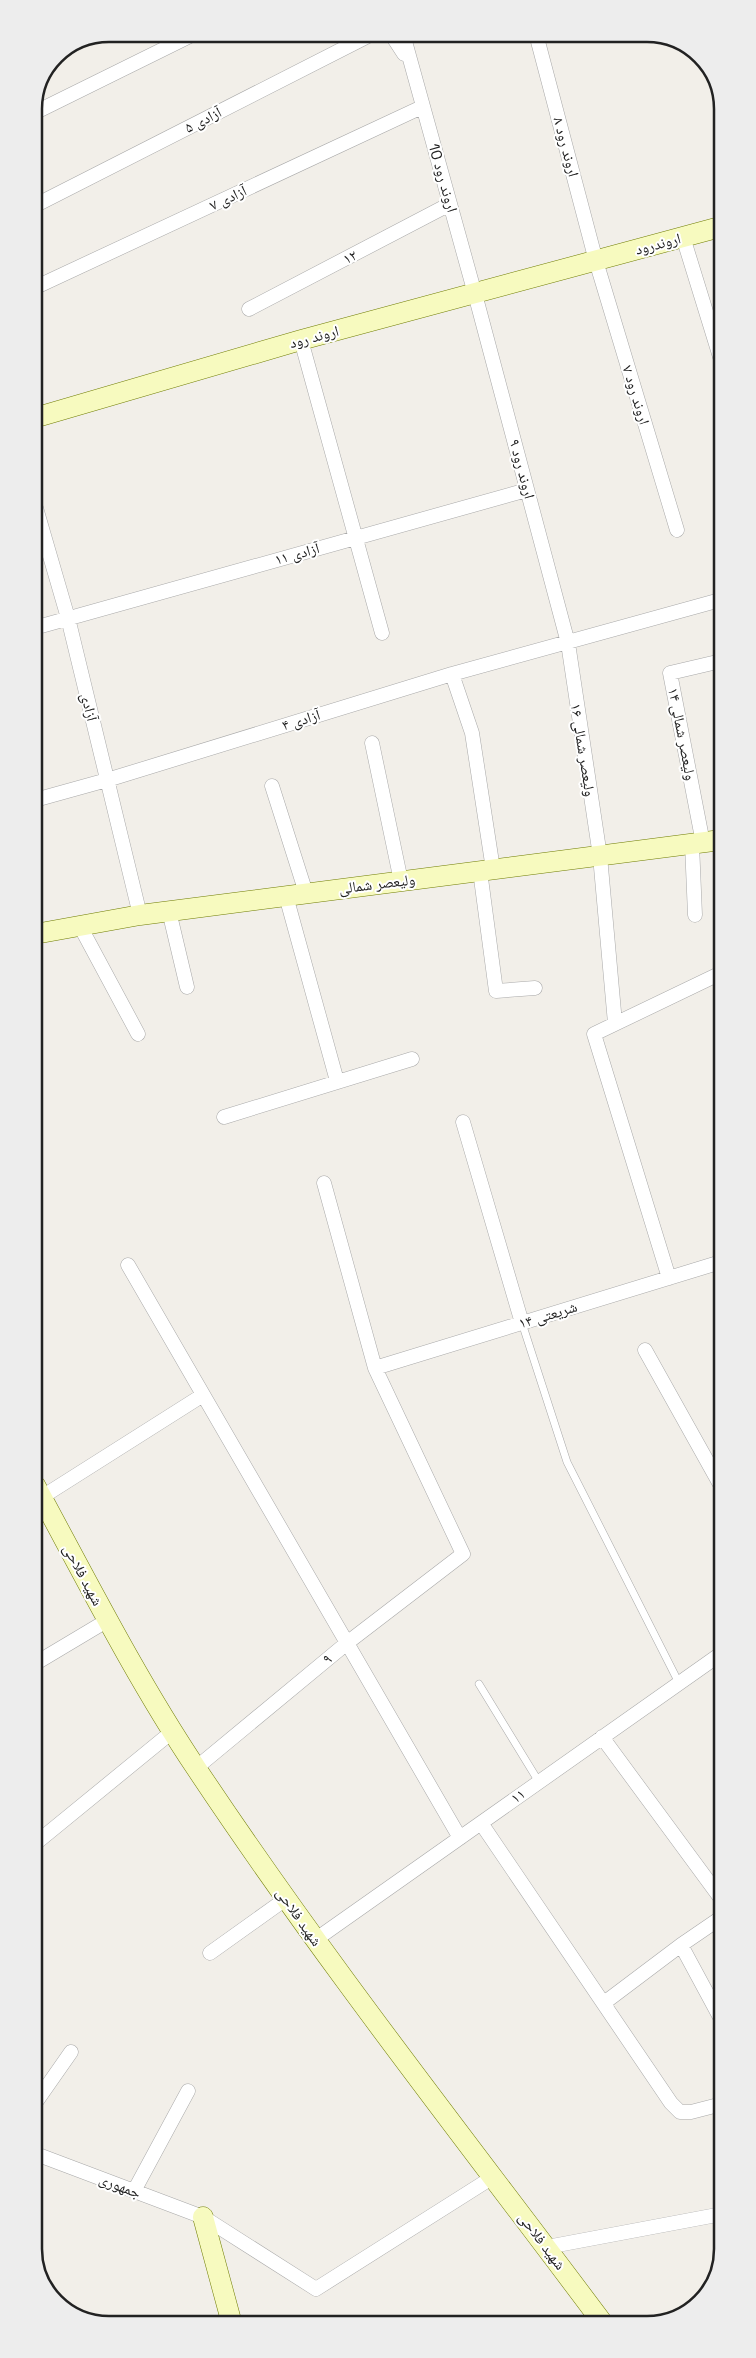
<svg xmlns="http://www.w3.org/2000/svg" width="756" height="2358" font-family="'Space Grotesk','Noto Naskh Arabic',sans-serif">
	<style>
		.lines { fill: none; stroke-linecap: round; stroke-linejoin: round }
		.lane-casing { stroke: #a9a9a9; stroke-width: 8 }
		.street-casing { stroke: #a9a9a9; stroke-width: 15 }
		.secondary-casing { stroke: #707d05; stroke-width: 21 }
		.lane { stroke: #fff; stroke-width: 7 }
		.street { stroke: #fff; stroke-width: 14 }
		.secondary { stroke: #f7fabf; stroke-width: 20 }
		.labels { text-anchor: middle; stroke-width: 4; stroke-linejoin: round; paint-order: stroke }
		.street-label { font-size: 15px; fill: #222; stroke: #fff }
		.rim { fill: none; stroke: #222; stroke-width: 2.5 }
	</style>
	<rect width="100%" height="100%" fill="#f2efe9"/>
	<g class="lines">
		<!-- lane casing -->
		<g class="lane-casing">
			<path id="lane" d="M 522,1323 L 567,1462 L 679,1683
				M 479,1684 L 539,1782"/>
		</g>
		<!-- street casing -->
		<g class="street-casing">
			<path id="street" d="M 391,34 L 404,54
				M 403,34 L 475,294 L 568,643 L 600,856 L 615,1023
				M 536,34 L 596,261 L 677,530
				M 34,113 L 194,34
				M 34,206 L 372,34
				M 683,237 L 720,357
				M 34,288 L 422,107
				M 249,309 L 450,204
				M 301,340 L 382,633
				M 34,501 L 68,618 L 140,915
				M 34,628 L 527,490
				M 452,674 L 472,733 L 493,869
				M 372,743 L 401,881
				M 272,786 L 306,893
				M 35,800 L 107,780 L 452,674 L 720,600
				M 703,843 L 670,673 L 717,662
				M 692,844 L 695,915
				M 480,871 L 496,991 L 535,988
				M 286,896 L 337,1081
				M 169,911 L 187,987
				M 80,926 L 138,1034
				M 224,1117 L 412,1059
				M 463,1122 L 522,1323
				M 128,1265 L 460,1838
				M 669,1278 L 594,1034 L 721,973
				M 645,1350 L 721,1486
				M 375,1368 L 721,1262
				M 42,1497 L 203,1395
				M 36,1663 L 108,1620
				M 602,1737 L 722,1900
				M 196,1768 L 347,1643 L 463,1554 L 375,1368 L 324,1183
				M 481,1823 L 671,2103 L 680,2112 L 691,2112 L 722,2104
				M 36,1843 L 173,1731
				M 315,1940 L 722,1653
				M 681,1945 L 722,2021
				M 210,1953 L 287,1898
				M 604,2003 L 681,1945 L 722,1917
				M 36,2102 L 71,2052
				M 36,2154 L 203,2217 L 316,2289 L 493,2177
				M 134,2191 L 188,2091
				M 547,2247 L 722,2214"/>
		</g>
		<!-- secondary casing -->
		<g class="secondary-casing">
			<path id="secondary" d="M 34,418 L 301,340 L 720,227
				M 35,934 L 140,915 L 721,840
				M 35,1485 C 87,1581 136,1678 196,1768 C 323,1959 465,2139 602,2322
				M 203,2217 L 232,2324"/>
		</g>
		<!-- lane -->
		<use href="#lane" class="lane"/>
		<!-- street -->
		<use href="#street" class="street"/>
		<!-- secondary -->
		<use href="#secondary" class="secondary"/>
	</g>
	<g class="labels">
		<!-- street labels -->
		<g class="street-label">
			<text transform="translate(203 120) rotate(-27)" y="5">آزادی ۵</text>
			<text transform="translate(566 147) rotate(75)" y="5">اروند رود ۸</text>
			<text transform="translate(443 178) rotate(74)" y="5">اروند رود 10</text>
			<text transform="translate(228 198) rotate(-25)" y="5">آزادی ۷</text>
			<text transform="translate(658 244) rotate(-15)" y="5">اروندرود</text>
			<text transform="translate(350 257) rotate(-27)" y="5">۱۲</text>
			<text transform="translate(314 337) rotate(-15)" y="5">اروند رود</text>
			<text transform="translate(636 395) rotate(73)" y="5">اروند رود ۷</text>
			<text transform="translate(522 469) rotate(75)" y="5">اروند رود ۹</text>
			<text transform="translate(297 554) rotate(-16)" y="5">آزادی ۱۱</text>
			<text transform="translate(89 707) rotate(76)" y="5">آزادی</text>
			<text transform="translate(301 720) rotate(-17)" y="5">آزادی ۴</text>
			<text transform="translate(682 734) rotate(79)" y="5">ولیعصر شمالی ۱۴</text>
			<text transform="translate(583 750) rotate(81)" y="5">ولیعصر شمالی ۱۶</text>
			<text transform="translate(377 884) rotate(-7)" y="5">ولیعصر شمالی</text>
			<text transform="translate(548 1315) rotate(-17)" y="5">شریعتی ۱۴</text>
			<text transform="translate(83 1575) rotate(62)" y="5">شهید فلاحی</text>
			<text transform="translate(327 1659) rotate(-40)" y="5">۹</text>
			<text transform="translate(518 1796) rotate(-35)" y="5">۱۱</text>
			<text transform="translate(299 1917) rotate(55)" y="5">شهید فلاحی</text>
			<text transform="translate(120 2186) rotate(21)" y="5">جمهوری</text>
			<text transform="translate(542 2241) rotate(53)" y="5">شهید فلاحی</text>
		</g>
	</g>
	<!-- crop -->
	<path d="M0 0H756V2358H0ZM109 42H647A67 67 0 0 1 714 109V2249A67 67 0 0 1 647 2316H109A67 67 0 0 1 42 2249V109A67 67 0 0 1 109 42Z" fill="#ededed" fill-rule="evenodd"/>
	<path class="rim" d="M109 42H647A67 67 0 0 1 714 109V2249A67 67 0 0 1 647 2316H109A67 67 0 0 1 42 2249V109A67 67 0 0 1 109 42Z"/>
</svg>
